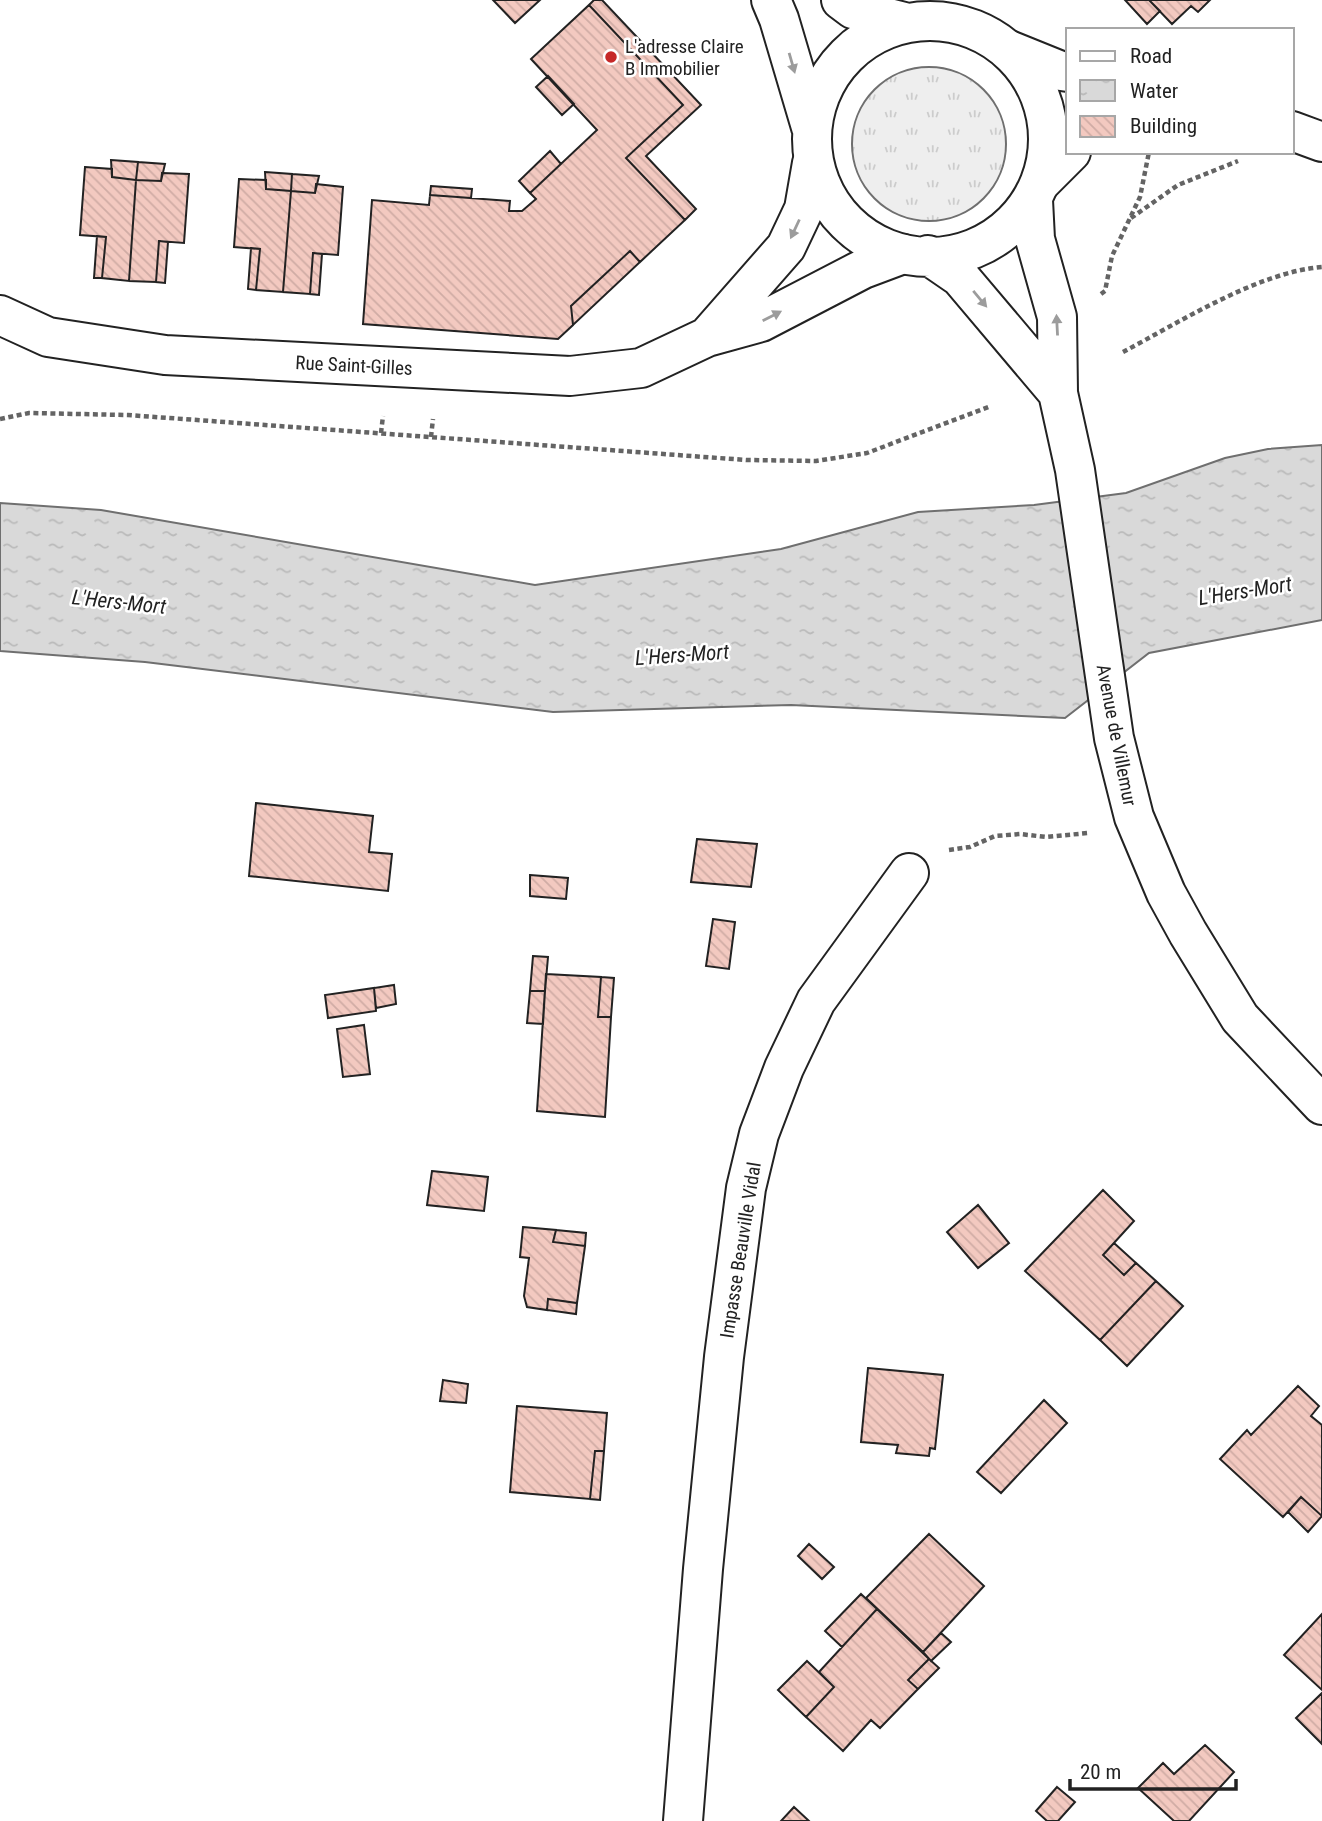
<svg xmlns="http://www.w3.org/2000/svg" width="1322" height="1821" font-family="'Roboto Condensed',sans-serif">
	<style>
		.grass { fill: url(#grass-tufts); stroke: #6f6f6f; stroke-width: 2 }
		.water { fill: url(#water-ripples); stroke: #6f6f6f; stroke-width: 2 }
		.building { fill: url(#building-back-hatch); stroke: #222; stroke-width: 2 }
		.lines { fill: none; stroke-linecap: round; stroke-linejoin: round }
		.minor-casing { stroke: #222; stroke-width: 42 }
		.major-casing { stroke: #222; stroke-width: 42 }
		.path { stroke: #646464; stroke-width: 4.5; stroke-dasharray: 5 3.5; stroke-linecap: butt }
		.minor { stroke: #fff; stroke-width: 38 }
		.major { stroke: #fff; stroke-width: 38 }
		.oneway { fill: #9c9c9c }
		.poi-dot { fill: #c62828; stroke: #fff; stroke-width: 2.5 }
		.labels { text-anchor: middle; stroke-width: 5; stroke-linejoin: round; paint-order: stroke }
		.poi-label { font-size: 19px; fill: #222; stroke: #fff; text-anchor: start }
		.street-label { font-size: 19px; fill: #222; stroke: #fff }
		.water-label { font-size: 21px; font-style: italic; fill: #222; stroke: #fff }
	</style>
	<defs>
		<pattern id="grass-tufts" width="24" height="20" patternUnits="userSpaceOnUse" patternTransform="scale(1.75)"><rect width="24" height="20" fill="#eee"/><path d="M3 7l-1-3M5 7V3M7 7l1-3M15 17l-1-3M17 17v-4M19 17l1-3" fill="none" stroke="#ccc"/></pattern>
		<pattern id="water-ripples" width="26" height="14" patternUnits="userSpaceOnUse" patternTransform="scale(1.75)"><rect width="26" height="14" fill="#d9d9d9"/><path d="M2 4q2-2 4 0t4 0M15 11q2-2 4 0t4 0" fill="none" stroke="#bababa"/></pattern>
		<pattern id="building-back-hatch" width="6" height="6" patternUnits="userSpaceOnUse" patternTransform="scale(1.75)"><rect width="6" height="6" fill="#f3c9c0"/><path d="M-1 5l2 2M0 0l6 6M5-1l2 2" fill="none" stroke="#d0aca5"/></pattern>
	</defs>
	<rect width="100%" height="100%" fill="#fff"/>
	<!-- grass -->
	<path class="grass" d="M852 144a77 77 0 1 1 154 0a77 77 0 1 1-154 0Z"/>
	<!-- water -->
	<path class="water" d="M 1322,445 L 1322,620 L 1149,653 L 1065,718 L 791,705 L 553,712 L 145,662 L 0,651 L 0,503 L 101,510 L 535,585 L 781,549 L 918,512 L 1034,505 L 1126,493 L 1225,458 L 1268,449 Z"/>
	<!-- building -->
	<path class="building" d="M 493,0 L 540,0 L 515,23 Z
		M 594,0 L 602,0 L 701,105 L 646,156 L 696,209 L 685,220 L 626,158 L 683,105 L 589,5 Z
		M 1125,0 L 1149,0 L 1160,11 L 1147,24 Z
		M 1149,0 L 1210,0 L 1198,12 L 1191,6 L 1172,24 Z
		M 589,5 L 683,105 L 626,158 L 685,220 L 640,262 L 630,251 L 571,306 L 573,325 L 558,339 L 363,324 L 372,200 L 429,205 L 430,195 L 510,201 L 509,211 L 522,211 L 536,199 L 530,193 L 597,130 L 531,59 Z
		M 548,76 L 574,104 L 562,115 L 536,87 Z
		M 550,151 L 561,164 L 530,193 L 519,181 Z
		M 111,160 L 138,162 L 136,180 L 112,177 Z
		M 138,162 L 165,164 L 161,181 L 136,180 Z
		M 85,167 L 112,169 L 112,177 L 136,180 L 129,281 L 102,278 L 106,237 L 80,235 Z
		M 265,172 L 292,174 L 291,191 L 266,189 Z
		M 162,173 L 189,174 L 184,243 L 159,241 L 156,282 L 129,281 L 136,180 L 161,181 Z
		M 292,174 L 319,176 L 315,193 L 291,191 Z
		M 239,179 L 266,180 L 266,189 L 291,191 L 283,292 L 256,290 L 260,249 L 234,247 Z
		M 316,184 L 343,187 L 338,255 L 313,253 L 310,294 L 283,292 L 291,191 L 315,193 Z
		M 431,186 L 472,189 L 471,198 L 430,195 Z
		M 97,236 L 106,237 L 102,278 L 94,278 Z
		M 159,241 L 168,242 L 165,283 L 156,282 Z
		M 251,248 L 260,249 L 256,290 L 248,289 Z
		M 630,251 L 640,262 L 573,325 L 571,306 Z
		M 313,253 L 322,254 L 319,295 L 310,294 Z
		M 256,803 L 373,816 L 369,852 L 392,854 L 388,891 L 249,876 Z
		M 697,839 L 757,844 L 751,887 L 691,882 Z
		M 530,875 L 568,878 L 566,899 L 530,896 Z
		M 713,919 L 735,922 L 729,969 L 706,966 Z
		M 533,956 L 548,957 L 545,991 L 530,991 Z
		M 546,974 L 601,977 L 598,1017 L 611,1017 L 605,1117 L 537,1111 Z
		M 601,977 L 614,978 L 611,1017 L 598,1017 Z
		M 394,985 L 396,1004 L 376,1008 L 374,988 Z
		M 374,988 L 376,1011 L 328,1018 L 325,995 Z
		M 530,991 L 545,991 L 543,1024 L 527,1023 Z
		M 364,1025 L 370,1074 L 343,1077 L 337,1029 Z
		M 432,1171 L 488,1177 L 484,1211 L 427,1205 Z
		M 1103,1190 L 1134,1221 L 1103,1255 L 1124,1275 L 1136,1263 L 1156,1281 L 1100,1340 L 1025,1271 Z
		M 978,1205 L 1009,1243 L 978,1268 L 947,1232 Z
		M 523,1227 L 556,1230 L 553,1242 L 585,1246 L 577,1303 L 548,1299 L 547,1310 L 527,1307 L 524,1296 L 529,1258 L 520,1257 Z
		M 556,1230 L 586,1233 L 585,1246 L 553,1242 Z
		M 1114,1243 L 1136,1263 L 1124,1275 L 1103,1255 Z
		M 1156,1281 L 1183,1306 L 1127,1366 L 1100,1340 Z
		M 548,1299 L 577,1303 L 576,1314 L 547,1310 Z
		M 868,1368 L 943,1375 L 935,1449 L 930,1448 L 929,1456 L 896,1453 L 898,1445 L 861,1442 Z
		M 443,1380 L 468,1384 L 466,1403 L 440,1401 Z
		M 1298,1386 L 1319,1406 L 1311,1416 L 1322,1425 L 1322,1516 L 1301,1497 L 1283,1517 L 1220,1459 L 1247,1430 L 1251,1435 Z
		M 1044,1400 L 1067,1423 L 1001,1493 L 977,1472 Z
		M 517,1406 L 607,1413 L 604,1451 L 595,1451 L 590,1499 L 510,1492 Z
		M 595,1451 L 604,1451 L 600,1500 L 590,1499 Z
		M 1301,1497 L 1322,1516 L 1308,1532 L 1288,1512 Z
		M 929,1534 L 984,1586 L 923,1652 L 866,1598 Z
		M 809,1544 L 834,1567 L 822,1579 L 798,1556 Z
		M 861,1594 L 877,1609 L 842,1647 L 825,1631 Z
		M 877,1609 L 929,1659 L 908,1680 L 918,1689 L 880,1728 L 871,1720 L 843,1751 L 806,1717 L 834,1687 L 819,1672 Z
		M 1322,1614 L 1322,1690 L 1284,1655 Z
		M 941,1633 L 951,1642 L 931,1661 L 923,1652 Z
		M 929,1659 L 939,1668 L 918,1689 L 908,1680 Z
		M 807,1661 L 834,1687 L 806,1717 L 778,1690 Z
		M 1322,1693 L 1322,1744 L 1296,1718 Z
		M 1205,1745 L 1234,1772 L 1189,1821 L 1174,1821 L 1138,1788 L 1163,1763 L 1174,1774 Z
		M 1057,1787 L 1075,1802 L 1058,1821 L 1047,1821 L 1036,1811 Z
		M 794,1807 L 809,1821 L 781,1821 Z"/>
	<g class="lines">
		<!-- minor casing -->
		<g class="minor-casing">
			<path id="minor" d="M 1009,50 L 1061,71 L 1068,72
				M 1292,131 L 1322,142
				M 1041,182 L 1071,152
				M 0,315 L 48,337 L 165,355 L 570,376 L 641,368 L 707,337 L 761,322 L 863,269 L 903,254
				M 707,337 L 786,247 L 804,209 L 812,163
				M 683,1821 L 703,1569 L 724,1357 L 746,1188 L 759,1134 L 784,1068 L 816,1001 L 909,873"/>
		</g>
		<!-- major casing -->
		<g class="major-casing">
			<path id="major" d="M 771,0 L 779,19 L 811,127
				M 841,0 L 853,9 L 908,23
				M812 139a118 118 0 1 1 236 0a118 118 0 1 1-236 0Z
				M 1033,200 L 1035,239 L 1057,317 L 1058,393 L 1075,470 L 1114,738 L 1134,817 L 1166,893 L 1188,933 L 1240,1018 L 1322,1105
				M 928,255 L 960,277 L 1058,393"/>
		</g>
		<!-- path -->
		<path class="path" d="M 1131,218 L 1178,185 L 1238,161
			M 1101,294 L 1105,291 L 1112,256 L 1140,197 L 1149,152
			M 1123,352 C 1180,322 1258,272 1322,267
			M 0,419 L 29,413 L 128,415 L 746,460 L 816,461 L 867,453 L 991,406
			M 381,433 L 383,416
			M 431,437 L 433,419
			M 949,850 L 970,847 L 995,836 L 1020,834 L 1046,837 L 1088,833"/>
		<!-- minor -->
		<use href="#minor" class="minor"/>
		<!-- major -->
		<use href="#major" class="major"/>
	</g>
	<!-- one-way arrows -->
	<defs><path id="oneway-solid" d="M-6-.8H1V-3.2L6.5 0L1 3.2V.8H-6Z" transform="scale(1.75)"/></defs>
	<g class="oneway">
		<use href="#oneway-solid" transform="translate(792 63) rotate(74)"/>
		<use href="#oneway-solid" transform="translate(795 229) rotate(115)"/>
		<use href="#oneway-solid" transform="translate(980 299) rotate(50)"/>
		<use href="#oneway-solid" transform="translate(772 316) rotate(-27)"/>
		<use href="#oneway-solid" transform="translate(1057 325) rotate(-93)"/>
	</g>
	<!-- markers -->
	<circle class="poi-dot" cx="611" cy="57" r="7"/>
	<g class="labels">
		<!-- poi labels -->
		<g class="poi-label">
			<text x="625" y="53">L'adresse Claire<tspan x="625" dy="22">B Immobilier</tspan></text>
		</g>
		<!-- street labels -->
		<g class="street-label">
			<text transform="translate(354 365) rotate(3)" y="7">Rue Saint-Gilles</text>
			<text transform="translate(1117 735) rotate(79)" y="7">Avenue de Villemur</text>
			<text transform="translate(740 1250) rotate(-81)" y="7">Impasse Beauville Vidal</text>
		</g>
		<!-- water labels -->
		<g class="water-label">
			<text transform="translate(1245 591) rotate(-9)" y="7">L'Hers-Mort</text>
			<text transform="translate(119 602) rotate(6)" y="7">L'Hers-Mort</text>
			<text transform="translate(682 655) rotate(-4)" y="7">L'Hers-Mort</text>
		</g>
	</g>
	<!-- legend -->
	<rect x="1066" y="28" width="228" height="126" fill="#ffffff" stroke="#a7a7a7" stroke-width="2"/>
	<rect x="1080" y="51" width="35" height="10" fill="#ffffff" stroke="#a7a7a7" stroke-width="2"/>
	<text x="1130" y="63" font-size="21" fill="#222222">Road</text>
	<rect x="1080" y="80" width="35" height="21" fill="url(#water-ripples)" stroke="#a7a7a7" stroke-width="2"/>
	<text x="1130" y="98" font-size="21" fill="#222222">Water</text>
	<rect x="1080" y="116" width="35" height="21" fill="url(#building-back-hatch)" stroke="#a7a7a7" stroke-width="2"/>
	<text x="1130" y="133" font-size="21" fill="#222222">Building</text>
	<!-- scale -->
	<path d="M1070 1779v10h166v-10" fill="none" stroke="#222222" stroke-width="3.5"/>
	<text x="1080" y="1779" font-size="21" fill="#222222" stroke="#ffffff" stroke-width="5" paint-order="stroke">20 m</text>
</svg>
